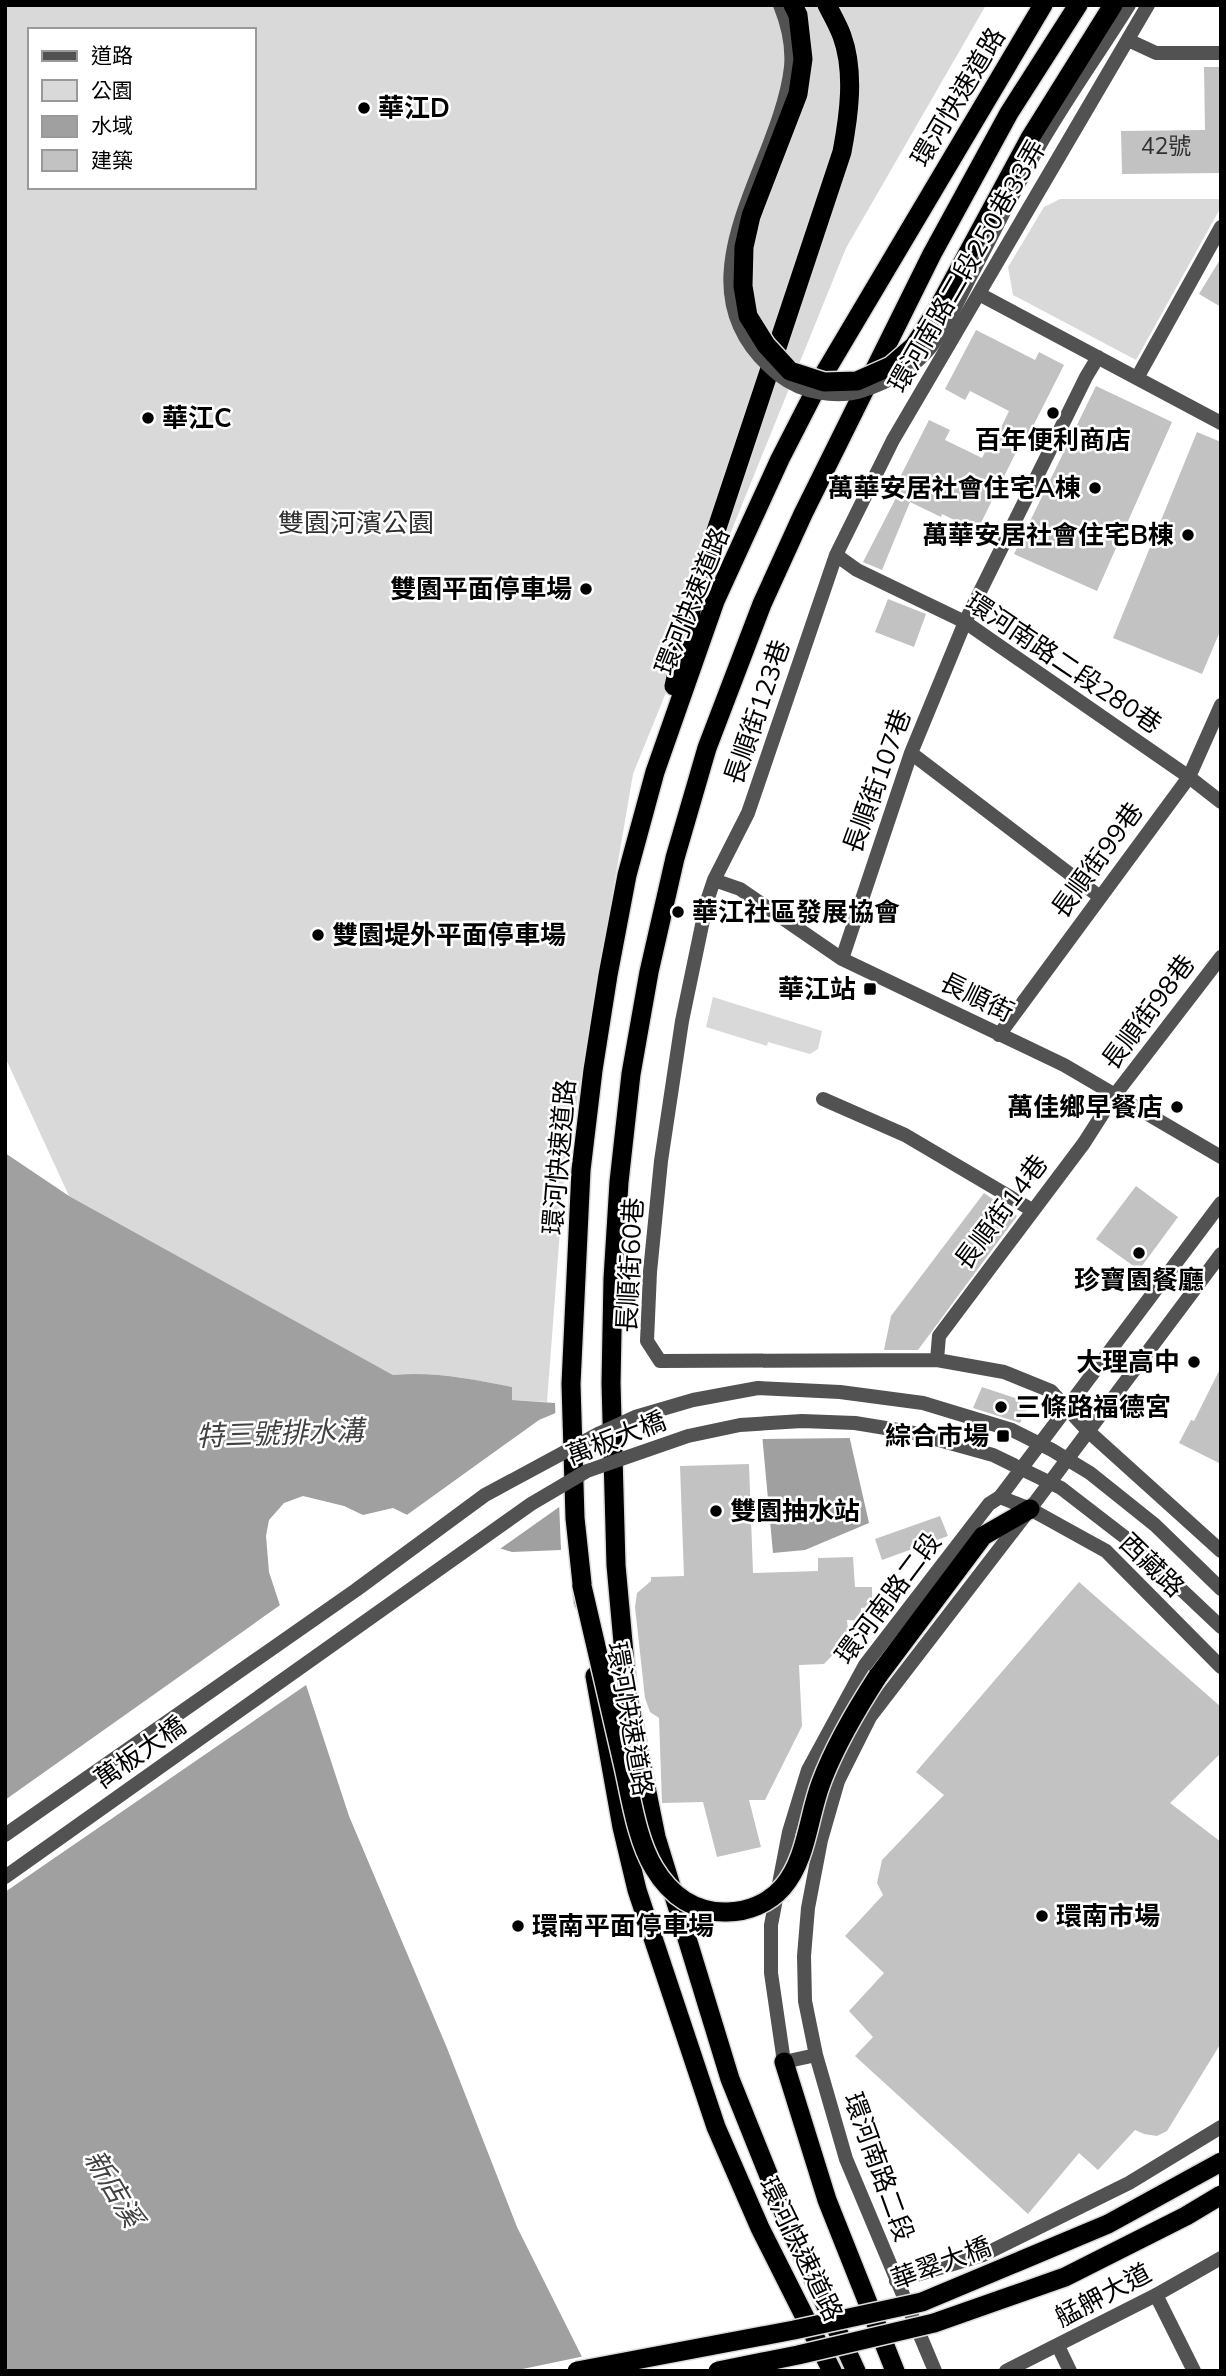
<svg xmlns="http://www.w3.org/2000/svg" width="1226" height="2376" font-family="Mulish,'Noto Sans TC',sans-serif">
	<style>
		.green { fill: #d9d9d9; fill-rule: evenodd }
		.water { fill: #a0a0a0 }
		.pier { fill: #fff }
		.building { fill: #c2c2c2 }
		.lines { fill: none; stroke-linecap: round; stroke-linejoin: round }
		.trunk-casing { stroke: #dbdbdb; stroke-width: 22 }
		.minor { stroke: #525252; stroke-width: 14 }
		.tertiary { stroke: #525252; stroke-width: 14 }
		.trunk { stroke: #000; stroke-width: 19 }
		.trunk-bridge-casing { stroke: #dbdbdb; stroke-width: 22; stroke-linecap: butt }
		.minor-bridge { stroke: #525252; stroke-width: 14 }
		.tertiary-bridge { stroke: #525252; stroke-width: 14 }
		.trunk-bridge { stroke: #000; stroke-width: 19 }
		.poi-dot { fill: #000; stroke: #fff; stroke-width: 2.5 }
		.labels { text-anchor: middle; stroke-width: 5; stroke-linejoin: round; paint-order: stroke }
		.number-label { font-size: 23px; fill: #303030 }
		.street-label { font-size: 26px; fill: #000; stroke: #fff }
		.poi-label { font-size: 26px; font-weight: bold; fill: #000; stroke: #fff; text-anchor: start }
		.park-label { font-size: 26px; fill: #303030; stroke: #fff }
		.water-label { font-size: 28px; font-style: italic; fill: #414141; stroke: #fff }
	</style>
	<rect width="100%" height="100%" fill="#fff"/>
	<!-- green -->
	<path class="green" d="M 5,5 L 986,5 L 846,248 L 633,774 L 564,1178 L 547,1402 L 511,1400 L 511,1387 C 472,1379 433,1371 393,1375 L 69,1196 L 5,1057 ZM 30,30 L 254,30 L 254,187 L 30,187 Z
		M 1060,199 L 1221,199 L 1221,207 L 1136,360 L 1013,295 L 1008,267 L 1044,207 Z
		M 713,997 L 822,1031 L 818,1049 L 810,1054 L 768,1042 L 767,1046 L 706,1027 Z"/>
	<!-- water -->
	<path class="water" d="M 5,1153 L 69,1196 L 393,1375 C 433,1371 472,1379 512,1387 L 512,1400 L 555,1403 L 561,1550 L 512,1552 L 432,1527 L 393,1508 L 363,1515 L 344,1506 L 303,1496 L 284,1503 L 269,1520 L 266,1536 L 269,1572 L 349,1816 L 447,2048 L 517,2227 L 589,2371 L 5,2371 Z
		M 762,1434 L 849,1435 L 869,1523 L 805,1550 L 773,1553 Z"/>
	<!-- pier -->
	<path class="pier" d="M 558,1412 L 562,1505 L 497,1551 L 431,1530 L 404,1517 L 539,1420 Z
		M 762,1430 L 849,1431 L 853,1438 L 759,1439 L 759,1434 Z
		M 283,1603 L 309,1683 L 5,1892 L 5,1800 Z
		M 585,2356 L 592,2371 L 513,2371 Z"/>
	<!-- building -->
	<path class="building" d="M 1204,67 L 1221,67 L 1221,173 L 1122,174 L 1121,131 L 1205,130 Z
		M 1221,258 L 1221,307 L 1199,294 Z
		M 976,330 L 1035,360 L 1039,352 L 1064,365 L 1027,438 L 1024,436 L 977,531 L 942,514 L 941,517 L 910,502 L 882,570 L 863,562 L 897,496 L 892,493 L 929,420 L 950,430 L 945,440 L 982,458 L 992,438 L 995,440 L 1009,411 L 970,391 L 965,400 L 945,389 Z
		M 1096,386 L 1172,422 L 1097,591 L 1014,554 Z
		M 1197,432 L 1221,442 L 1221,629 L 1202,674 L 1113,638 Z
		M 888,599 L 926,614 L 914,647 L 875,632 Z
		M 1136,1186 L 1178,1217 L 1139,1270 L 1096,1239 Z
		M 984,1193 L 1017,1216 L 918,1350 L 884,1350 L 891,1316 Z
		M 1221,1367 L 1221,1464 L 1179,1443 L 1191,1420 L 1194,1421 Z
		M 982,1387 L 1030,1403 L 1020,1423 L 973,1408 Z
		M 749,1464 L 753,1573 L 818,1571 L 818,1558 L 853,1557 L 855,1587 L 872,1587 L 872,1607 L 861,1608 L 861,1621 L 847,1620 L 849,1638 L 824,1664 L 799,1665 L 802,1726 L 765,1800 L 749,1800 L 761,1847 L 717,1857 L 703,1802 L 662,1803 L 659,1718 L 650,1712 L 645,1698 L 635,1607 L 637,1593 L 651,1581 L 651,1577 L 684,1576 L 680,1466 Z
		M 940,1516 L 948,1536 L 882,1560 L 875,1539 Z
		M 1079,1582 L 1221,1707 L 1221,1753 L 1170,1803 L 1221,1842 L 1221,2043 L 1167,2131 L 1157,2136 L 1144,2134 L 1135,2130 L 1098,2170 L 1079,2153 L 1028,2214 L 855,2056 L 873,2037 L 849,2011 L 884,1973 L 845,1936 L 883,1895 L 877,1883 L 882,1860 L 944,1795 L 916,1772 Z"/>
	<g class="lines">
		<!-- trunk casing -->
		<g class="trunk-casing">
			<path id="trunk" d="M 674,686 L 695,594 L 842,152 C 849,115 855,72 842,36 C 838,25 832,15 827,5
				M 584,1602 L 575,1518 L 571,1384 L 581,1170 L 593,1070 L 608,975 L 627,875 L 655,772 L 715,601 L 780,459 L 821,379 L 1043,5
				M 595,1676 L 622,1827 L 637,1890 L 716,2127 L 760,2228 L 832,2371
				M 878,1676 L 983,1536 L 1030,1509
				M 784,2062 L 827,2200 L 895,2371
				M 856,2371 L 789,2226 L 730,2079 L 656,1837 L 628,1698 L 616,1565 L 611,1383 L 613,1279 L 619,1182 L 631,1074 L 649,972 L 675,858 L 707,748 L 762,604 L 803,514 L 932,254 L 1009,113 L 1078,5"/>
		</g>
		<!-- minor -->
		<path class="minor" d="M 1148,5 L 893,440 L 836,555 L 748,813 L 714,880 L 707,901 L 682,1021 L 661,1161 L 650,1272 L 647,1341 L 660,1361 L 937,1360 L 1004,1372 L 1051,1391 L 1088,1431 L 1221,1551
			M 1128,40 L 1156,53 L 1221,53
			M 979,294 L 1221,423
			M 1137,378 L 1221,227
			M 836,555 L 857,570 L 965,622 L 1189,777 L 1221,802
			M 911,753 L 1100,897
			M 714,880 L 740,889 L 842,959 L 1064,1065 L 1221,1157
			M 842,959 L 911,753 L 965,622 L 1086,377 L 1098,357
			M 999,1035 L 1189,777 L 1221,705
			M 823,1099 L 905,1135 L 1032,1210
			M 937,1360 L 939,1336 L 1084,1143 L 1114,1096 L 1221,957
			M 1000,1497 L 1030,1509 L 1106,1551 L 1221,1667
			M 896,2281 L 983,2255 L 1129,2183 L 1221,2127
			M 1156,2295 L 1194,2371
			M 1058,2346 L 1070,2371"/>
		<!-- tertiary -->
		<path class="tertiary" d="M 816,2055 L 784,2062 L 771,1973 L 771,1925 L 789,1832 L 808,1770 L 865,1665 L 989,1504 L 1000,1497 L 1221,1203
			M 935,2371 L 846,2159 L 816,2055 L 805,2001 L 804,1956 L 808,1908 L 821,1840 L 838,1781 L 870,1717 L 1030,1509 L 1221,1254
			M 1006,2371 L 1156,2295 L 1221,2258"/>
		<!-- trunk -->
		<use href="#trunk" class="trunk"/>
		<!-- trunk-bridge casing -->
		<g class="trunk-bridge-casing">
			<path id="trunk-bridge" d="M 793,5 L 798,15 L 803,59 L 798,94 L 751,216 L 744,247 L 743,286 L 748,316 L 766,345 L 790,371 L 824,382 L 857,381 L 891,366 L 914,346 L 936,312 L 1030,138 L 1113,5
				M 582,1586 C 596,1646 610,1706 624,1767 C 631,1798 637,1840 654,1868 C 670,1895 695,1913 727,1912 C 748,1912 769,1903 783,1887 C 807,1859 808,1817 821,1783 C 835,1745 856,1710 878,1676
				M 577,2371 L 794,2330 L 922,2302 L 1108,2224 L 1221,2162
				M 718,2371 L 798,2355 L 934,2323 L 1065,2277 L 1186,2216 L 1221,2195"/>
		</g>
		<!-- minor-bridge -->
		<path class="minor-bridge" d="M 780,5 C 788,25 793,45 791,67 C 780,169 668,286 779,375 C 802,393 837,399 864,390 C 887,383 914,368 930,348 C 946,327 957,303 969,279 C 992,236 1014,191 1038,148 C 1066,99 1099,53 1129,5"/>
		<!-- tertiary-bridge -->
		<path class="tertiary-bridge" d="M 5,1835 L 356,1590 L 485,1495 L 600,1433 L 635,1417 L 693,1400 L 758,1388 L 840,1392 L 923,1403 L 1012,1430 L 1052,1450 L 1090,1473 L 1155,1525 L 1221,1589
			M 5,1877 L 531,1504 L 587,1471 L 688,1436 L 740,1425 L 802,1421 L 855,1423 L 910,1432 L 993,1455 L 1061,1488 L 1131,1542 L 1221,1627"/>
		<!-- trunk-bridge -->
		<use href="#trunk-bridge" class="trunk-bridge"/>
	</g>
	<!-- markers -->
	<g class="poi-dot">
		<circle cx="364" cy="108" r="7"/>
		<circle cx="1053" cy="413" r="7"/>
		<circle cx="148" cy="418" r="7"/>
		<circle cx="1095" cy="488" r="7"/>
		<circle cx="1188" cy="535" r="7"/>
		<circle cx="586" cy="589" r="7"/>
		<circle cx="678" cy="912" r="7"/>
		<circle cx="318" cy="935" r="7"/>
		<rect x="863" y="982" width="14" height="14" rx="3.5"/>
		<circle cx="1177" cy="1107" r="7"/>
		<circle cx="1139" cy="1253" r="7"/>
		<circle cx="1194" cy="1362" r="7"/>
		<circle cx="1001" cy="1407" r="7"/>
		<rect x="996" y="1429" width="14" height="14" rx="3.5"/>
		<circle cx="716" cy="1511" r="7"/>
		<circle cx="1042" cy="1916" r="7"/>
		<circle cx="518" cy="1926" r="7"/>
	</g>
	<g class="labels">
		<!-- number labels -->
		<g class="number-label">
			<text x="1166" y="154">42號</text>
		</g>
		<!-- street labels -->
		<g class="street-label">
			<text transform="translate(958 97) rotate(-59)" y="9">環河快速道路</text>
			<text transform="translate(967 266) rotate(-60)" y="9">環河南路二段250巷33弄</text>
			<text transform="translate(692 601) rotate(-68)" y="9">環河快速道路</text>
			<text transform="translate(1064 663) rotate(34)" y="9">環河南路二段280巷</text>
			<text transform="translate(757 712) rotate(-71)" y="9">長順街123巷</text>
			<text transform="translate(877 781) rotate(-70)" y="9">長順街107巷</text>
			<text transform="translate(1097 860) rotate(-54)" y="9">長順街99巷</text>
			<text transform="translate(977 997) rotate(26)" y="9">長順街</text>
			<text transform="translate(1148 1012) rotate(-53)" y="9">長順街98巷</text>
			<text transform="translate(559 1157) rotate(-85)" y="9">環河快速道路</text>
			<text transform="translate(1001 1212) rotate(-53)" y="9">長順街14巷</text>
			<text transform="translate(630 1265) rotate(-87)" y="9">長順街60巷</text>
			<text transform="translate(616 1438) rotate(-21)" y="9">萬板大橋</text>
			<text transform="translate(1152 1565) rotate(44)" y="9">西藏路</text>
			<text transform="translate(888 1598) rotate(-53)" y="9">環河南路二段</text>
			<text transform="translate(630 1719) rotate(80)" y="9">環河快速道路</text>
			<text transform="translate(140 1752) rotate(-35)" y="9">萬板大橋</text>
			<text transform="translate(879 2167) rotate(70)" y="9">環河南路二段</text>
			<text transform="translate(801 2249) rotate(64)" y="9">環河快速道路</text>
			<text transform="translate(941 2263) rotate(-20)" y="9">華翠大橋</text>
			<text transform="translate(1103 2295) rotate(-28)" y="9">艋舺大道</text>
		</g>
		<!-- poi labels -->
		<g class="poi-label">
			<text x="378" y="117">華江D</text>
			<text x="162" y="427">華江C</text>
			<text x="1053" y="449" text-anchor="middle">百年便利商店</text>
			<text x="1081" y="497" text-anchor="end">萬華安居社會住宅A棟</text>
			<text x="1174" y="544" text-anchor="end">萬華安居社會住宅B棟</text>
			<text x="572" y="598" text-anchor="end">雙園平面停車場</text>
			<text x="692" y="921">華江社區發展協會</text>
			<text x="332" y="944">雙園堤外平面停車場</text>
			<text x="856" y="998" text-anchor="end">華江站</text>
			<text x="1163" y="1116" text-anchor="end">萬佳鄉早餐店</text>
			<text x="1139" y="1289" text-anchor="middle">珍寶園餐廳</text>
			<text x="1180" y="1371" text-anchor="end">大理高中</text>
			<text x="1015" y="1416">三條路福德宮</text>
			<text x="989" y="1445" text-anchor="end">綜合市場</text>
			<text x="730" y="1520">雙園抽水站</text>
			<text x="1056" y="1925">環南市場</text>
			<text x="532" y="1935">環南平面停車場</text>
		</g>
		<!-- park labels -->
		<g class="park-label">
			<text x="356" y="532">雙園河濱公園</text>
		</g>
		<!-- water labels -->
		<g class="water-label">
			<text transform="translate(280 1433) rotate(-2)" y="10">特三號排水溝</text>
			<text transform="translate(114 2188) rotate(59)" y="10">新店溪</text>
		</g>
	</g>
	<!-- border -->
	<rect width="1226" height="2376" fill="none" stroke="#000000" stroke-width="14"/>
	<!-- legend -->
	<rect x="28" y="28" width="228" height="161" fill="#ffffff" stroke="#999999" stroke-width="2"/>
	<rect x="42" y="51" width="35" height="10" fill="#525252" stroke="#999999" stroke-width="2"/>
	<text x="91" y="63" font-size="21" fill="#000000">道路</text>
	<rect x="42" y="80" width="35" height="21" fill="#d9d9d9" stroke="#999999" stroke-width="2"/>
	<text x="91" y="98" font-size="21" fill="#000000">公園</text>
	<rect x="42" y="116" width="35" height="21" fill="#a0a0a0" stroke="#999999" stroke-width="2"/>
	<text x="91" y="133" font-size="21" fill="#000000">水域</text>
	<rect x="42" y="150" width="35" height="21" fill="#c2c2c2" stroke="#999999" stroke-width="2"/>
	<text x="91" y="168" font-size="21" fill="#000000">建築</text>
</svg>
